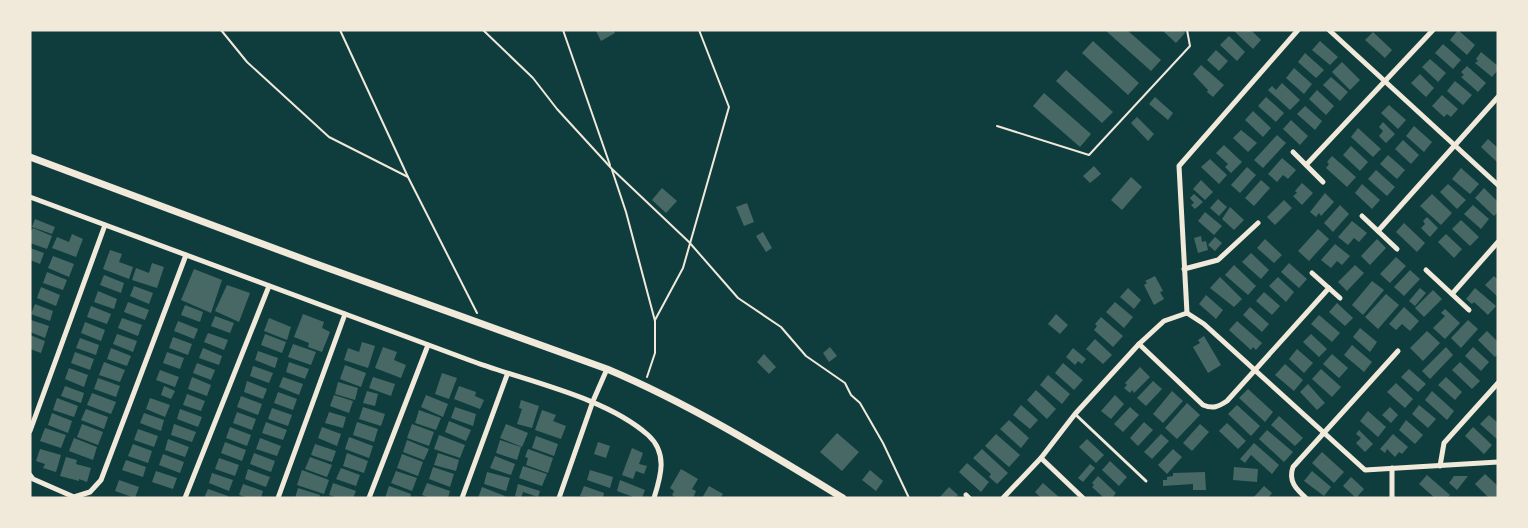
<svg xmlns="http://www.w3.org/2000/svg" width="1528" height="528" viewBox="0 0 1528 528" font-family="'Varela Round',sans-serif">
<style>
.building{fill:#486865}
.lines{fill:none;stroke-linecap:round;stroke-linejoin:round}
.path{stroke:#f1e9da;stroke-width:2}
.service{stroke:#f1e9da;stroke-width:3}
.minor{stroke:#f1e9da;stroke-width:5}
.tertiary{stroke:#f1e9da;stroke-width:7}
</style>
<rect width="100%" height="100%" fill="#0f3d3e"/>
<g class="building">
<polygon points="598,30 614,30 615,33 601,41 596,31"/>
<polygon points="1105,30 1127,30 1161,60 1151,71"/>
<polygon points="1162,30 1182,30 1185,33 1176,43"/>
<polygon points="1233,30 1251,30 1261,40 1253,49"/>
<polygon points="1458,30 1475,45 1467,55 1450,40"/>
<polygon points="1373,32 1392,50 1385,58 1365,40"/>
<polygon points="1229,36 1245,52 1237,61 1220,45"/>
<polygon points="1093,41 1139,83 1128,95 1082,53"/>
<polygon points="1320,41 1338,57 1330,65 1312,50"/>
<polygon points="1443,44 1461,60 1453,69 1435,53"/>
<polygon points="1216,50 1228,61 1219,71 1207,60"/>
<polygon points="1481,52 1498,66 1498,70 1492,77 1475,63 1478,61 1476,59"/>
<polygon points="1305,53 1324,70 1316,78 1298,62"/>
<polygon points="1430,59 1446,73 1438,82 1422,67"/>
<polygon points="1342,62 1360,80 1350,90 1332,72"/>
<polygon points="1201,65 1224,85 1213,97 1207,92 1208,90 1193,74"/>
<polygon points="1467,66 1486,83 1478,92 1461,77 1464,75 1461,72"/>
<polygon points="1294,68 1312,84 1304,94 1286,78"/>
<polygon points="1066,70 1113,112 1102,123 1056,81"/>
<polygon points="1420,74 1434,88 1426,97 1411,83"/>
<polygon points="1331,77 1348,92 1340,101 1323,85"/>
<polygon points="1455,81 1472,95 1463,105 1447,91"/>
<polygon points="1282,83 1300,100 1290,110 1268,90 1272,86 1276,90"/>
<polygon points="1317,90 1334,106 1326,115 1309,99"/>
<polygon points="1044,93 1091,134 1080,147 1033,106"/>
<polygon points="1442,95 1458,109 1451,117 1447,114 1444,117 1432,106"/>
<polygon points="1155,97 1173,113 1168,120 1149,104"/>
<polygon points="1266,97 1284,113 1276,122 1258,106"/>
<polygon points="1389,105 1406,120 1398,129 1381,113"/>
<polygon points="1305,106 1322,121 1315,130 1297,114"/>
<polygon points="1253,111 1271,128 1263,137 1245,120"/>
<polygon points="1137,117 1154,134 1148,141 1131,123"/>
<polygon points="1291,120 1308,136 1300,145 1283,129"/>
<polygon points="1383,122 1395,134 1386,143 1379,136 1383,131 1379,127"/>
<polygon points="1414,126 1432,142 1424,152 1406,136"/>
<polygon points="1358,128 1381,149 1373,157 1351,137"/>
<polygon points="1241,130 1257,143 1248,152 1233,138"/>
<polygon points="1277,135 1286,143 1263,168 1254,160"/>
<polygon points="1488,139 1498,148 1498,163 1481,147"/>
<polygon points="1403,140 1419,155 1411,164 1395,149"/>
<polygon points="1224,145 1242,162 1231,173 1225,167 1228,164 1216,153"/>
<polygon points="1351,146 1368,162 1360,171 1343,155"/>
<polygon points="1388,155 1405,170 1397,179 1380,164"/>
<polygon points="1332,156 1356,177 1347,187 1326,168 1329,164 1327,162"/>
<polygon points="1282,158 1296,170 1288,179 1283,175 1277,182 1268,174"/>
<polygon points="1210,159 1227,175 1219,184 1201,167"/>
<polygon points="1094,166 1101,174 1090,183 1083,176"/>
<polygon points="1247,167 1256,175 1240,193 1231,185"/>
<polygon points="1461,168 1479,184 1470,194 1452,179"/>
<polygon points="1376,170 1395,187 1387,196 1368,179"/>
<polygon points="1131,177 1142,187 1122,210 1111,200"/>
<polygon points="1201,180 1213,192 1205,200 1193,189"/>
<polygon points="1261,180 1270,188 1254,206 1245,198"/>
<polygon points="1302,183 1313,193 1302,205 1293,196 1297,193 1295,191"/>
<polygon points="1362,184 1380,200 1372,209 1355,193"/>
<polygon points="1448,184 1466,200 1457,209 1440,192"/>
<polygon points="662,188 677,201 666,213 652,200"/>
<polygon points="1484,188 1498,202 1498,212 1494,216 1475,198"/>
<polygon points="1325,193 1334,202 1321,216 1319,213 1316,217 1310,212"/>
<polygon points="1194,194 1203,202 1195,209 1191,205 1194,203 1190,198"/>
<polygon points="1432,194 1452,213 1441,225 1420,206"/>
<polygon points="1218,199 1227,207 1219,216 1210,208"/>
<polygon points="1284,200 1292,208 1275,225 1267,217"/>
<polygon points="747,203 754,222 744,226 736,207"/>
<polygon points="1340,205 1349,214 1333,232 1324,223"/>
<polygon points="1473,205 1489,219 1481,229 1464,214"/>
<polygon points="1230,207 1244,220 1234,230 1222,219"/>
<polygon points="1205,212 1222,226 1214,235 1198,221"/>
<polygon points="1427,217 1438,228 1430,237 1421,228 1425,224 1423,221"/>
<polygon points="35,219 55,227 52,234 32,227"/>
<polygon points="1461,220 1479,237 1470,246 1452,229"/>
<polygon points="1352,221 1367,233 1359,242 1354,238 1348,245 1338,237"/>
<polygon points="1404,223 1425,243 1417,252 1396,232"/>
<polygon points="33,228 52,236 47,249 30,243 30,233"/>
<polygon points="1318,229 1329,239 1309,261 1298,251"/>
<polygon points="763,232 772,248 766,252 756,236"/>
<polygon points="72,234 83,239 76,257 52,248 57,237 69,242"/>
<polygon points="1446,234 1462,249 1454,258 1438,242"/>
<polygon points="1201,236 1202,242 1206,241 1208,250 1198,253 1194,238"/>
<polygon points="1215,237 1222,243 1215,251 1208,245"/>
<polygon points="1265,239 1282,255 1274,263 1257,248"/>
<polygon points="1377,239 1386,248 1370,265 1361,256"/>
<polygon points="1335,244 1350,256 1342,265 1337,261 1331,268 1321,260"/>
<polygon points="30,248 44,253 40,264 30,260"/>
<polygon points="110,250 122,254 119,262 133,267 129,279 103,269"/>
<polygon points="1251,253 1269,270 1261,279 1242,262"/>
<polygon points="53,256 74,264 69,277 48,268"/>
<polygon points="1396,257 1406,266 1390,283 1380,274"/>
<polygon points="152,263 164,267 157,288 132,280 136,268 149,273"/>
<polygon points="1289,263 1307,279 1299,288 1281,272"/>
<polygon points="1234,265 1256,286 1248,295 1225,275"/>
<polygon points="1355,265 1364,273 1347,291 1338,282"/>
<polygon points="194,269 222,280 211,313 181,300"/>
<polygon points="1410,270 1420,279 1404,296 1394,287"/>
<polygon points="47,272 67,280 63,290 43,283"/>
<polygon points="104,275 124,283 121,293 100,285"/>
<polygon points="1155,276 1163,291 1160,292 1164,299 1154,305 1144,285 1147,283 1145,281"/>
<polygon points="1494,276 1498,280 1498,297 1485,285"/>
<polygon points="1220,277 1242,299 1234,307 1210,288"/>
<polygon points="1278,277 1294,292 1286,302 1269,286"/>
<polygon points="1372,281 1384,290 1363,315 1352,305"/>
<polygon points="227,285 250,293 239,322 215,311"/>
<polygon points="134,286 153,293 149,304 130,296"/>
<polygon points="41,287 60,295 56,306 37,298"/>
<polygon points="1128,288 1141,300 1134,309 1120,297"/>
<polygon points="1420,288 1426,293 1415,306 1409,301"/>
<polygon points="1475,288 1496,306 1488,315 1474,302 1472,304 1466,299"/>
<polygon points="1433,290 1442,299 1424,317 1415,308"/>
<polygon points="98,291 117,299 114,309 94,302"/>
<polygon points="1264,292 1280,306 1272,315 1256,301"/>
<polygon points="1386,294 1399,305 1378,329 1365,317"/>
<polygon points="1206,295 1223,310 1216,319 1199,304"/>
<polygon points="128,302 149,310 145,320 124,312"/>
<polygon points="1115,302 1133,317 1124,328 1106,312"/>
<polygon points="1337,303 1353,318 1345,326 1329,312"/>
<polygon points="35,304 53,311 50,321 31,314"/>
<polygon points="185,305 203,312 200,322 181,315"/>
<polygon points="91,306 111,314 107,324 87,317"/>
<polygon points="1250,307 1269,324 1262,332 1243,315"/>
<polygon points="1404,307 1419,321 1410,331 1402,324 1396,330 1389,324"/>
<polygon points="1445,309 1460,323 1445,339 1433,328 1445,316 1441,313"/>
<polygon points="303,314 324,322 322,328 330,332 322,352 308,347 309,343 294,337"/>
<polygon points="1056,314 1068,325 1060,334 1048,324"/>
<polygon points="1319,315 1340,333 1332,342 1311,324"/>
<polygon points="215,316 234,323 230,333 211,326"/>
<polygon points="1101,317 1123,336 1113,347 1094,330 1097,326 1095,324"/>
<polygon points="122,318 142,325 138,336 118,328"/>
<polygon points="269,318 291,327 287,340 264,331"/>
<polygon points="31,320 49,326 45,338 30,332"/>
<polygon points="1468,320 1478,329 1461,348 1451,338"/>
<polygon points="178,321 198,329 194,339 174,331"/>
<polygon points="1237,321 1262,343 1256,350 1253,347 1251,350 1229,330"/>
<polygon points="85,322 105,330 101,341 81,333"/>
<polygon points="1360,328 1377,342 1370,352 1353,337"/>
<polygon points="1427,331 1440,343 1423,361 1410,348"/>
<polygon points="1487,331 1498,342 1498,354 1495,357 1478,340"/>
<polygon points="208,333 228,340 224,350 204,342"/>
<polygon points="117,334 137,341 133,352 113,344"/>
<polygon points="265,334 286,342 282,353 261,345"/>
<polygon points="1311,334 1327,349 1319,357 1303,342"/>
<polygon points="30,335 45,341 41,353 30,349"/>
<polygon points="1204,336 1221,365 1208,373 1193,347 1200,343 1198,340"/>
<polygon points="173,337 192,344 188,355 169,348"/>
<polygon points="80,338 99,345 96,355 76,348"/>
<polygon points="1095,339 1112,355 1103,364 1086,349"/>
<polygon points="362,342 375,346 368,368 344,360 348,348 359,352"/>
<polygon points="293,344 316,352 311,365 288,357"/>
<polygon points="1352,345 1372,362 1364,372 1344,355"/>
<polygon points="383,347 397,352 394,360 406,365 401,378 375,368"/>
<polygon points="830,347 837,356 829,362 823,353"/>
<polygon points="1446,347 1453,355 1430,379 1422,371"/>
<polygon points="1473,347 1489,362 1481,371 1465,356"/>
<polygon points="111,348 131,356 127,366 107,359"/>
<polygon points="203,348 222,356 219,365 199,358"/>
<polygon points="1073,348 1086,359 1082,364 1078,361 1075,365 1066,357"/>
<polygon points="1297,349 1313,363 1304,373 1289,359"/>
<polygon points="258,351 278,358 275,368 255,360"/>
<polygon points="75,352 94,359 90,370 71,363"/>
<polygon points="167,352 184,358 180,369 163,363"/>
<polygon points="764,354 776,367 769,374 757,362"/>
<polygon points="1332,354 1348,368 1339,378 1323,364"/>
<polygon points="104,362 125,370 120,382 99,375"/>
<polygon points="289,362 309,369 305,379 286,372"/>
<polygon points="1460,362 1480,381 1472,389 1452,370"/>
<polygon points="197,363 215,370 211,380 193,373"/>
<polygon points="1063,363 1083,380 1074,390 1055,373"/>
<polygon points="1285,364 1303,380 1294,391 1275,375"/>
<polygon points="345,365 366,373 361,387 340,379"/>
<polygon points="253,366 273,373 269,383 250,376"/>
<polygon points="1140,367 1150,377 1134,393 1132,390 1130,393 1124,388 1127,385 1125,383"/>
<polygon points="69,368 88,375 84,387 65,379"/>
<polygon points="1321,369 1341,387 1332,397 1312,379"/>
<polygon points="1409,369 1426,384 1418,392 1401,377"/>
<polygon points="160,370 179,377 175,387 156,380"/>
<polygon points="442,373 457,378 449,399 435,394"/>
<polygon points="1048,375 1070,394 1062,404 1040,385"/>
<polygon points="192,377 211,385 207,396 188,389"/>
<polygon points="283,377 303,384 299,395 279,387"/>
<polygon points="373,377 395,384 391,396 369,388"/>
<polygon points="1446,377 1462,392 1455,400 1438,385"/>
<polygon points="98,378 120,386 116,397 94,389"/>
<polygon points="247,381 267,389 263,399 244,392"/>
<polygon points="1153,381 1162,389 1146,406 1137,398"/>
<polygon points="338,382 358,388 355,400 335,394"/>
<polygon points="1396,383 1413,399 1405,408 1387,392"/>
<polygon points="1308,384 1325,403 1317,410 1300,392"/>
<polygon points="65,386 84,393 81,403 61,396"/>
<polygon points="164,386 175,391 171,399 161,395"/>
<polygon points="459,386 476,392 475,396 484,400 480,409 454,399"/>
<polygon points="1248,389 1273,412 1265,422 1239,398"/>
<polygon points="1036,390 1056,409 1047,419 1027,400"/>
<polygon points="367,391 378,394 375,406 363,403"/>
<polygon points="1172,391 1183,401 1163,423 1153,414"/>
<polygon points="1432,391 1454,411 1447,420 1425,400"/>
<polygon points="278,392 297,399 293,410 274,403"/>
<polygon points="92,393 116,402 111,414 87,405"/>
<polygon points="187,394 205,401 201,411 183,405"/>
<polygon points="334,395 353,401 349,413 330,406"/>
<polygon points="426,395 448,404 443,417 421,407"/>
<polygon points="1115,395 1124,404 1111,419 1101,411"/>
<polygon points="241,396 262,404 258,415 237,407"/>
<polygon points="57,398 78,406 74,417 53,410"/>
<polygon points="150,398 170,405 165,417 146,409"/>
<polygon points="521,400 539,406 532,428 517,424 522,409 519,408"/>
<polygon points="1187,403 1200,415 1177,439 1165,428"/>
<polygon points="1021,405 1038,420 1030,429 1013,415"/>
<polygon points="1237,405 1260,426 1251,436 1228,414"/>
<polygon points="1419,405 1436,419 1428,428 1412,414"/>
<polygon points="363,407 385,414 381,426 359,419"/>
<polygon points="455,407 476,414 473,426 451,418"/>
<polygon points="1130,407 1139,415 1123,432 1114,424"/>
<polygon points="1390,407 1398,415 1391,423 1382,415"/>
<polygon points="272,408 292,415 288,426 268,419"/>
<polygon points="86,409 108,417 104,429 81,420"/>
<polygon points="180,409 202,417 198,427 177,419"/>
<polygon points="419,410 441,418 436,430 415,423"/>
<polygon points="542,410 556,415 553,421 566,426 561,439 535,430"/>
<polygon points="1368,411 1386,427 1378,437 1360,421"/>
<polygon points="237,412 256,419 252,430 233,423"/>
<polygon points="329,412 346,417 343,428 325,423"/>
<polygon points="52,413 72,421 68,433 48,425"/>
<polygon points="144,413 164,420 161,431 140,423"/>
<polygon points="1489,415 1498,423 1498,440 1480,424"/>
<polygon points="1279,416 1303,438 1295,446 1271,425"/>
<polygon points="1009,420 1029,438 1021,448 1000,429"/>
<polygon points="1406,420 1423,435 1415,444 1399,430"/>
<polygon points="449,421 471,430 466,441 445,432"/>
<polygon points="266,422 287,430 283,440 262,433"/>
<polygon points="357,422 378,429 374,442 353,435"/>
<polygon points="1144,422 1153,430 1138,446 1130,438"/>
<polygon points="1227,423 1246,441 1238,449 1219,431"/>
<polygon points="82,424 103,432 98,445 77,437"/>
<polygon points="174,424 196,432 192,442 171,435"/>
<polygon points="412,424 434,432 429,446 407,438"/>
<polygon points="506,424 528,433 522,447 500,438"/>
<polygon points="1200,424 1209,432 1192,451 1183,443"/>
<polygon points="230,427 251,435 247,446 226,438"/>
<polygon points="322,427 341,434 337,446 318,438"/>
<polygon points="1473,427 1492,445 1484,454 1465,436"/>
<polygon points="45,428 66,435 61,448 40,441"/>
<polygon points="138,429 158,436 154,447 134,440"/>
<polygon points="1267,430 1293,452 1284,462 1259,439"/>
<polygon points="1359,430 1373,444 1365,452 1356,443 1361,438 1356,434"/>
<polygon points="837,433 859,452 842,471 820,452"/>
<polygon points="996,434 1020,455 1009,467 985,446"/>
<polygon points="1161,434 1169,441 1152,459 1144,452"/>
<polygon points="1393,434 1408,447 1402,454 1399,452 1395,457 1387,449 1385,453 1380,449"/>
<polygon points="439,435 465,445 460,458 434,449"/>
<polygon points="536,436 558,444 554,456 532,448"/>
<polygon points="349,437 373,446 369,458 345,449"/>
<polygon points="74,438 97,447 93,460 69,451"/>
<polygon points="260,438 281,446 277,456 256,449"/>
<polygon points="168,439 189,447 185,457 165,450"/>
<polygon points="1087,439 1104,455 1096,463 1079,447"/>
<polygon points="407,440 429,449 424,460 403,452"/>
<polygon points="500,440 521,447 517,460 496,453"/>
<polygon points="225,442 246,450 242,461 221,453"/>
<polygon points="598,442 610,446 606,458 594,454"/>
<polygon points="1254,443 1279,465 1272,474 1251,455 1245,463 1240,459"/>
<polygon points="133,444 152,451 148,463 128,456"/>
<polygon points="315,444 336,451 332,462 311,455"/>
<polygon points="632,448 643,453 639,464 647,466 644,474 636,471 633,479 622,475"/>
<polygon points="40,449 61,455 56,472 43,468 45,464 36,461"/>
<polygon points="528,449 553,458 548,473 526,465 528,458 525,457"/>
<polygon points="982,449 1008,473 997,484 989,477 991,474 973,458"/>
<polygon points="1173,449 1182,457 1167,474 1158,465"/>
<polygon points="1322,452 1344,472 1334,483 1312,463"/>
<polygon points="254,453 275,461 271,472 250,464"/>
<polygon points="347,453 368,461 364,473 343,466"/>
<polygon points="438,453 459,460 456,471 434,465"/>
<polygon points="163,454 184,462 180,473 159,465"/>
<polygon points="402,454 423,462 418,476 397,468"/>
<polygon points="495,456 515,464 511,475 490,468"/>
<polygon points="66,457 77,460 76,464 91,468 87,482 79,479 79,481 60,476"/>
<polygon points="310,457 332,465 327,477 305,469"/>
<polygon points="219,458 239,465 235,476 215,469"/>
<polygon points="126,460 146,467 143,477 122,470"/>
<polygon points="1110,461 1127,477 1119,486 1102,470"/>
<polygon points="967,463 989,482 981,492 959,472"/>
<polygon points="1090,464 1095,468 1083,482 1078,478"/>
<polygon points="523,466 547,474 542,486 519,478"/>
<polygon points="433,467 454,474 450,487 429,479"/>
<polygon points="1234,467 1258,469 1257,482 1233,480"/>
<polygon points="341,468 360,475 356,486 336,479"/>
<polygon points="248,469 270,477 266,487 245,479"/>
<polygon points="681,469 698,479 692,489 696,491 693,498 677,498 672,495 674,491 670,488"/>
<polygon points="302,470 329,480 324,494 297,485"/>
<polygon points="590,470 613,477 610,488 587,480"/>
<polygon points="870,470 883,481 876,491 862,480"/>
<polygon points="156,471 177,478 173,489 152,482"/>
<polygon points="396,471 417,478 412,491 391,483"/>
<polygon points="1312,471 1331,487 1324,496 1304,481"/>
<polygon points="487,472 510,478 506,491 484,484"/>
<polygon points="1205,472 1206,490 1193,490 1193,484 1163,486 1163,480 1167,480 1167,477 1173,476 1173,473"/>
<polygon points="212,473 233,480 229,491 209,483"/>
<polygon points="1485,474 1498,486 1498,498 1489,498 1475,484"/>
<polygon points="1427,475 1450,495 1447,498 1435,498 1419,484"/>
<polygon points="1098,476 1116,493 1112,498 1104,498 1092,487 1094,485 1092,483"/>
<polygon points="1454,476 1468,476 1457,490 1449,483"/>
<polygon points="1351,477 1364,489 1356,498 1343,486"/>
<polygon points="119,480 139,487 135,498 115,491"/>
<polygon points="620,480 645,490 642,498 636,498 617,491"/>
<polygon points="333,483 356,491 353,498 338,498 329,495"/>
<polygon points="427,483 450,491 448,498 430,498 422,495"/>
<polygon points="1043,483 1060,498 1041,498 1035,492"/>
<polygon points="243,484 263,491 261,498 248,498 239,495"/>
<polygon points="518,484 540,491 538,497 523,492 521,498 515,496"/>
<polygon points="389,486 411,494 410,498 385,498"/>
<polygon points="584,486 604,493 603,498 580,496"/>
<polygon points="709,486 723,494 720,498 702,498"/>
<polygon points="1264,486 1272,493 1268,498 1253,498"/>
<polygon points="482,487 505,496 504,498 478,498"/>
<polygon points="949,487 958,495 955,498 939,498"/>
<polygon points="298,488 320,495 319,498 295,498"/>
<polygon points="208,489 228,496 227,498 204,498"/>
</g>
<g class="lines">
<g class="path">
<polyline points="221,30 247,62 329,137 408,177"/>
<polyline points="340,30 408,177 477,313"/>
<polyline points="483,30 533,78 557,109 612,169 689,242 738,298 781,327 806,356 845,383 851,395 860,403 883,443 909,498"/>
<polyline points="563,30 610,165"/>
<polyline points="997,126 1089,155 1190,46 1187,30"/>
<polyline points="612,170 626,212 655,321 655,353 647,377"/>
<polyline points="655,320 683,268 729,107 699,30"/>
</g>
<polyline class="service" points="1075,414 1146,481"/>
<g class="minor">
<polyline points="1329,30 1498,185"/>
<polyline points="1293,152 1323,182"/>
<polyline points="1306,165 1433,30"/>
<path d="M 30,197 C 176,251 322,306 469,360 C 524,381 604,396 648,435 C 668,453 661,476 654,498"/>
<polyline points="1362,216 1397,249"/>
<polyline points="1378,231 1498,97"/>
<polyline points="1184,269 1218,260 1258,223"/>
<polyline points="1426,270 1469,310"/>
<polyline points="1312,273 1340,298"/>
<polyline points="1452,294 1498,242"/>
<polyline points="1187,313 1204,324 1365,470 1498,462"/>
<polyline points="1187,313 1179,166 1298,30"/>
<path d="M 1139,344 L 1203,405 C 1213,409 1218,407 1227,401 L 1329,288"/>
<polyline points="30,431 105,225"/>
<polyline points="1041,458 1083,498"/>
<polyline points="1440,466 1444,443 1498,383"/>
<polyline points="30,475 33,479 74,497 90,492 101,480 186,255"/>
<polyline points="966,495 969,498"/>
<polyline points="185,498 269,286"/>
<polyline points="278,498 345,314"/>
<polyline points="369,498 428,345"/>
<polyline points="462,498 507,375"/>
<polyline points="559,498 593,401 607,369"/>
<polyline points="1003,498 1041,458 1075,414 1139,344 1164,321 1187,313"/>
<path d="M 1306,498 C 1296,489 1288,481 1293,467 L 1398,351"/>
<polyline points="1392,498 1392,468"/>
</g>
<path class="tertiary" d="M 30,157 L 311,262 L 607,369 C 690,404 766,451 843,498"/>
</g>
<rect width="1528" height="528" fill="none" stroke="#f1e9da" stroke-width="63"/>
</svg>
